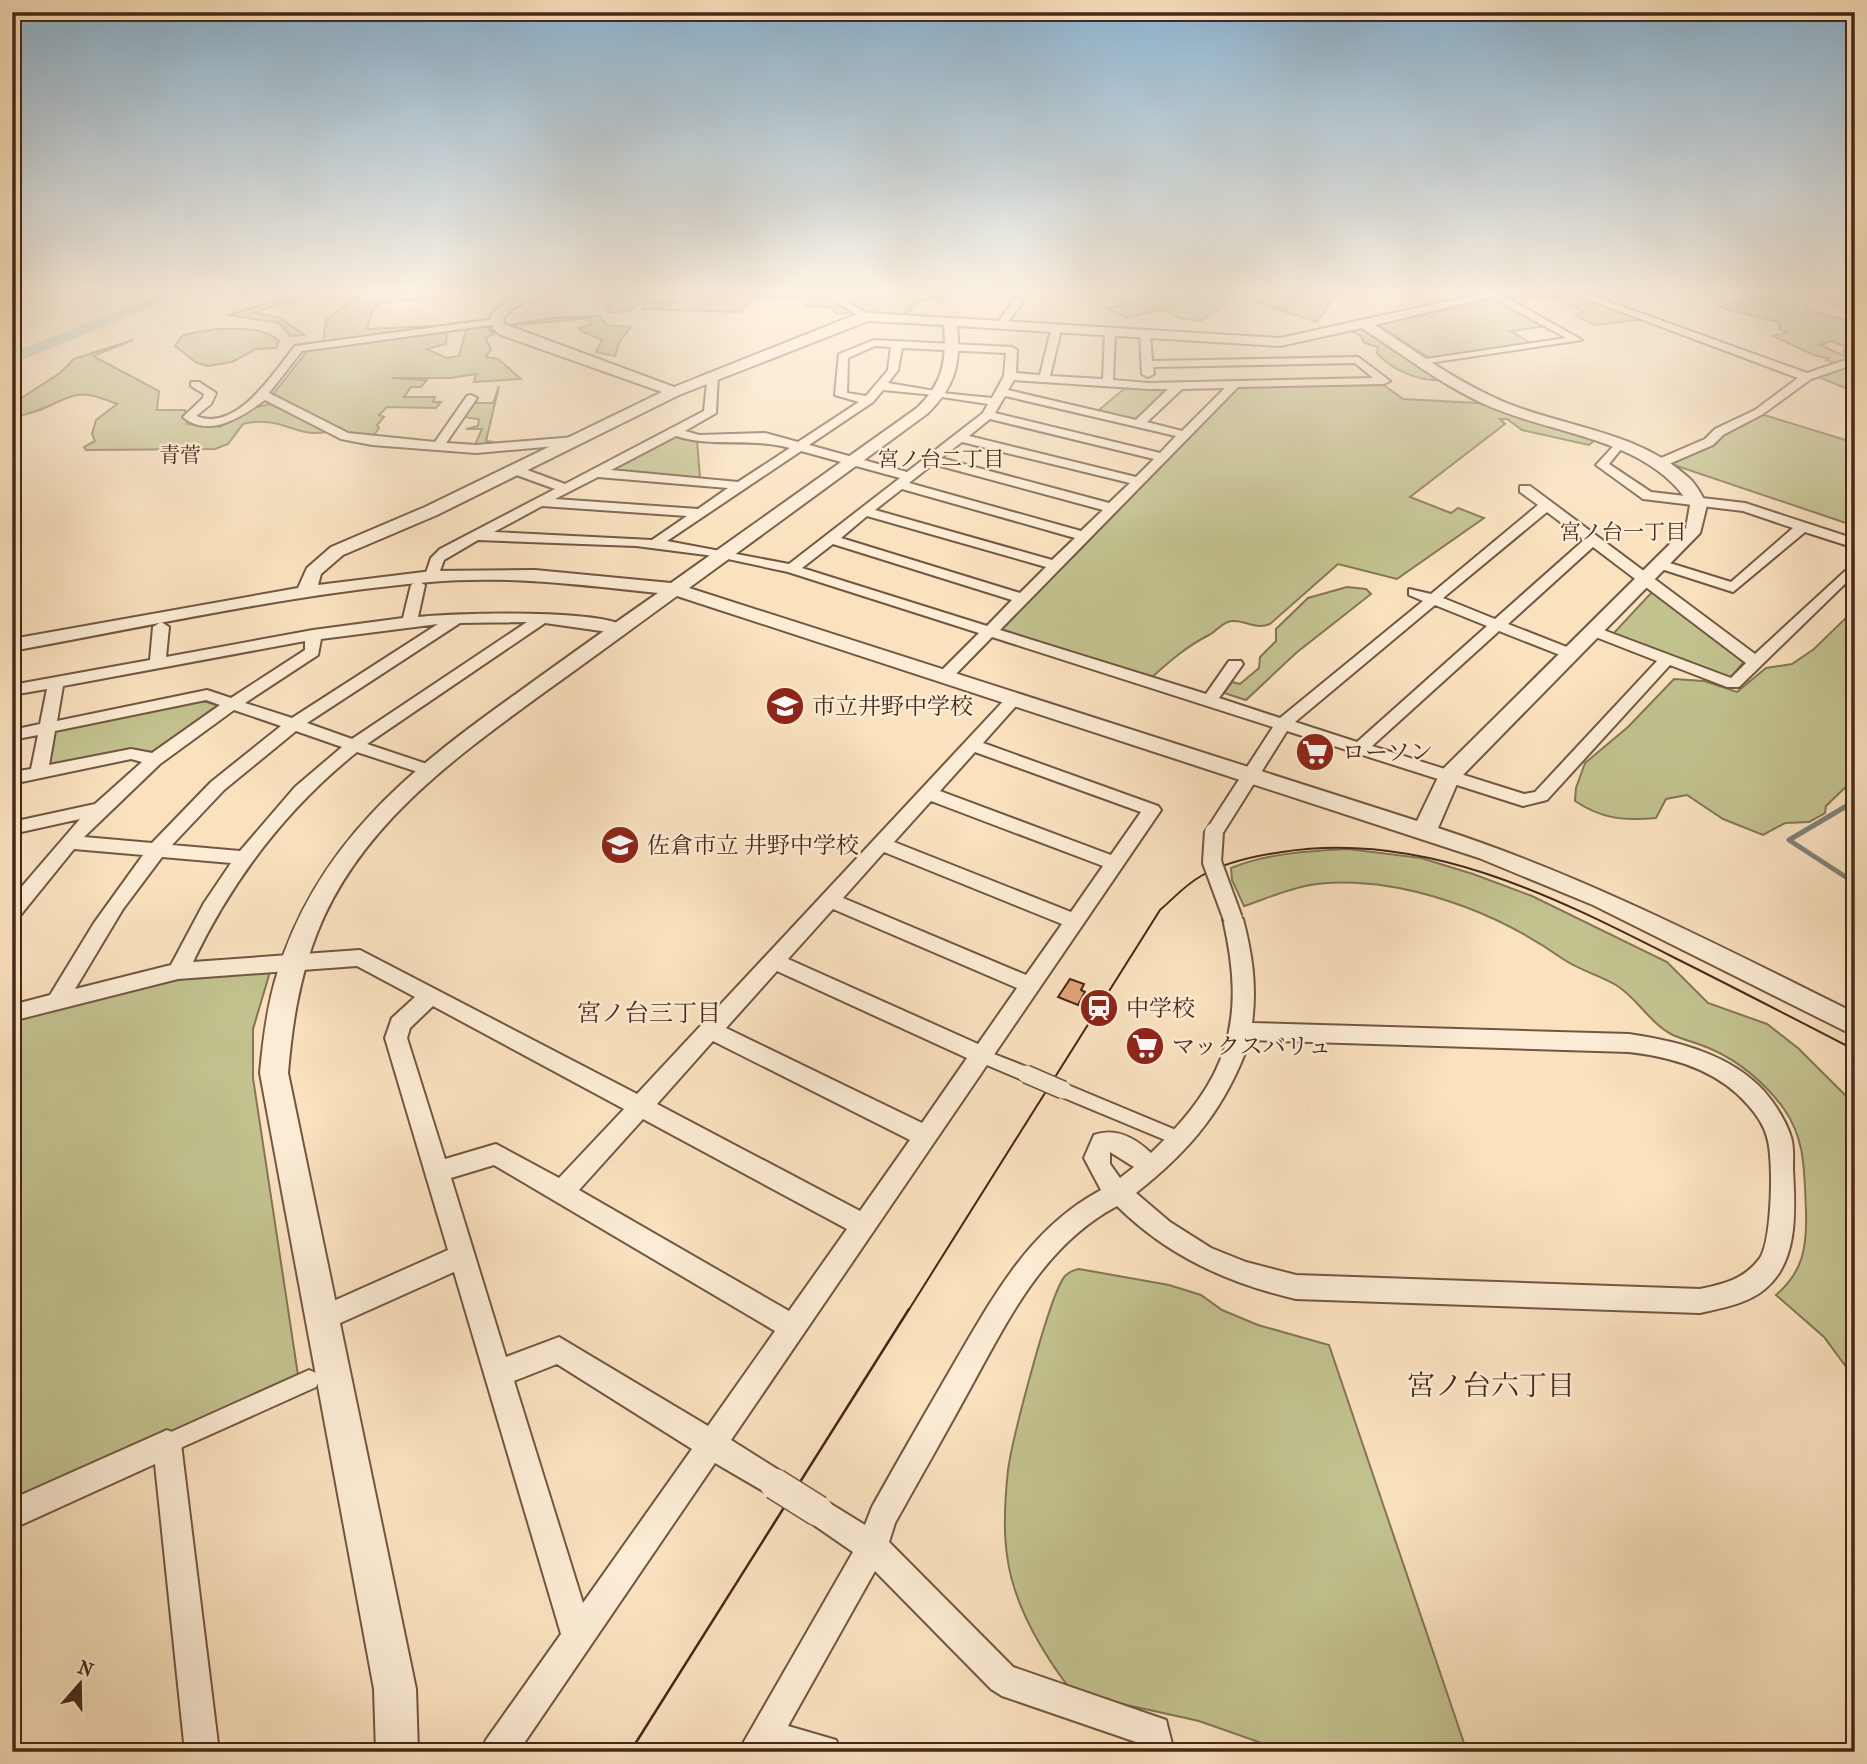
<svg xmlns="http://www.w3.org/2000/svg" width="1867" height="1764" viewBox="0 0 1867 1764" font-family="'IM FELL French Canon','Noto Serif JP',serif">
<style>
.green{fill:#c2c28f;stroke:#847554;stroke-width:2}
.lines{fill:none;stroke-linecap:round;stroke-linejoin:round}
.stream{stroke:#7d817a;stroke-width:5}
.river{fill:#a1bcba;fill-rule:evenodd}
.building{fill:#e3a47c;stroke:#462819;stroke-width:2}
.pedestrian-casing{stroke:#735642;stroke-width:4}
.minor-casing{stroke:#735642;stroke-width:4}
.tertiary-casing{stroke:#735642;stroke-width:4}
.pedestrian{fill:#fcecd5;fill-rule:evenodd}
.minor{fill:#fcecd5;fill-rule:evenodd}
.tertiary{fill:#fcecd5;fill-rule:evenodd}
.tram-far1{stroke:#462819;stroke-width:2}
.tram{stroke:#462819;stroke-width:2.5}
.pedestrian-bridge-casing{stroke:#735642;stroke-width:20;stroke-linecap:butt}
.minor-bridge-far1-casing{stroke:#735642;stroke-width:22;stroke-linecap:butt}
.minor-bridge-casing{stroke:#735642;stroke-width:33;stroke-linecap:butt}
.pedestrian-bridge{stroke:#fcecd5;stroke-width:17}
.minor-bridge-far1{stroke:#fcecd5;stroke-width:18}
.minor-bridge{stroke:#fcecd5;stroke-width:30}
.labels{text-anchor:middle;stroke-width:5;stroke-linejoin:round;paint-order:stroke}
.far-quarter-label{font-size:21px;fill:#462819;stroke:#fcecd5}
.far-neighbourhood-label{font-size:21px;fill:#462819;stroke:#fcecd5}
.poi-label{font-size:23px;fill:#462819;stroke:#fcecd5;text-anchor:start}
.neighbourhood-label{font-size:24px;fill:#462819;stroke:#fcecd5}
.near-neighbourhood-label{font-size:28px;fill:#462819;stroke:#fcecd5}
</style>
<rect width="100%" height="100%" fill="#fae2bf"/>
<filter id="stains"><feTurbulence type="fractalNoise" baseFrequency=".00286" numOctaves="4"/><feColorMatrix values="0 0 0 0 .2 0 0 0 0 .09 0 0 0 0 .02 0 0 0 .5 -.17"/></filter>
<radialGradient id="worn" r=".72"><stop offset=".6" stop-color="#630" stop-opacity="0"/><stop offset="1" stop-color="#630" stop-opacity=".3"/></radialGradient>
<g class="green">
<polygon points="301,293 327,293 253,312 280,318 304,335 291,336 279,323 228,315"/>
<polygon points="360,293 447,293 447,297 384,302 373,309 367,329 452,325 323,342 326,320"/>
<polygon points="612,293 650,293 630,311 607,313"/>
<polygon points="685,293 792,295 821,293 852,312 838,314 829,307 806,306 811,299 766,297 749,301 741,312 642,309 644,303 706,299 709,294"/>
<polygon points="830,293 965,293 920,301 907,313 894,317 865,312"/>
<polygon points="1153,293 1337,293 1317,322 1236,296 1201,321 1179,318 1163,309 1126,318 1108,309"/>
<polygon points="1780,293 1806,305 1810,311 1855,322 1855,359 1843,352 1847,347 1831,341 1820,345 1851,359 1838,364 1826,360 1829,358 1816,356 1773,336 1788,332 1779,329 1781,325 1778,322 1718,307"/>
<polygon points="1520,295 1580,295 1644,319 1595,325 1575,315 1585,312 1555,297 1505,298"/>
<polygon points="1494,299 1548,326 1511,331 1534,345 1436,359 1428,357 1377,325"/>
<polygon points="595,316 601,317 606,325 631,327 620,341 615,356 596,352 602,340 581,331 579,328 591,324 589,318 512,325 517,330 503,326 551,318"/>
<polygon points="486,326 494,334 485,338 491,349 486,357 498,359 521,379 474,382 476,374 451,378 392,378 427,380 421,387 411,387 404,397 435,397 433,402 441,402 436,408 387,407 379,415 384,417 377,425 379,428 371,439 349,434 275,397 274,393 309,349 447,329 446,344 426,349 447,358 459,356 467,328"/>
<path d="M 215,329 C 234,329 265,326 279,341 L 276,348 L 256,349 L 232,362 L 208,366 L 197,363 L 175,346 L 183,335 Z"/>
<path d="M 1358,329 L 1364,329 L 1443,380 C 1419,382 1392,370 1377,353 L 1378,347 L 1364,343 L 1361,336 L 1351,331 Z"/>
<path d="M 133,340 L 93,356 L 159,391 L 157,410 L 185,410 L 187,424 L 220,427 L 249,409 L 270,404 L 330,431 C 295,440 283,414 243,424 L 228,444 L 215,449 L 86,450 L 84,447 L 95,441 L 92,434 L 96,420 L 117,404 C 85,391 79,391 49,406 C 37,412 24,414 12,419 L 12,404 L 60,373 L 74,359 Z"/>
<polygon points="1848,365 1855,367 1855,392 1816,376"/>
<path d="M 1381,383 L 1403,399 L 1478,403 L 1596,439 L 1589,445 L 1522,430 L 1507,419 L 1500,419 L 1505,424 L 1410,497 L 1451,513 L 1458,508 L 1484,518 L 1397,579 L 1338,564 L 1270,624 C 1255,630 1246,620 1232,621 C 1223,621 1216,632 1209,635 C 1187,646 1170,661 1151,678 L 1001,629 L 1239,386 Z"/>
<polygon points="499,386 486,441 494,442 474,447 482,429 466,429 478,426 479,419 462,417 471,403 493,403"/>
<polygon points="1125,388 1165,388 1168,389 1136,419 1101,413 1099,410"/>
<polygon points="1761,414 1855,443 1855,526 1668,463"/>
<polygon points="672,436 697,441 700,478 611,472 610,469"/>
<polygon points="1347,587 1366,589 1371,594 1296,653 1246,700 1224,693 1232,682 1240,684 1259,668 1260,657 1276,641 1276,629 1308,598"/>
<polygon points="1651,593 1656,594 1741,658 1743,663 1731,677 1726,677 1612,635"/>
<path d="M 1855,609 L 1855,778 L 1826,806 L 1825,813 L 1809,822 L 1785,823 L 1763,835 L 1723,819 L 1687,795 L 1666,799 L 1656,818 C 1624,821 1602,819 1575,801 L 1576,788 L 1585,763 L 1628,727 L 1674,679 L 1704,681 L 1737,692 L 1766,668 L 1792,664 L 1814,649 Z"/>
<polygon points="203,701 217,705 215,710 163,749 151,752 135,749 53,766 46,763 52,733 61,729"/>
<path d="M 1348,849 L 1421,858 L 1473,874 L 1532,896 L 1667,962 L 1708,1003 L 1767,1024 L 1798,1048 L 1846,1096 L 1855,1110 L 1855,1379 L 1824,1337 L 1776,1295 C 1804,1271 1807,1246 1806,1210 C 1804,1173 1806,1140 1784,1109 C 1766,1084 1739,1061 1711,1049 C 1698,1043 1683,1040 1671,1034 C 1650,1023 1636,997 1616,985 C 1599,975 1579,970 1563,959 C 1515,925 1458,900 1399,888 C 1373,883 1336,880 1310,885 C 1288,889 1265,899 1244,906 L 1232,880 L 1231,868 C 1269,853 1308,851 1348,849 Z"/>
<polygon points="270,972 253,1029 253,1078 298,1375 12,1503 12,1020 177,979"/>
<path d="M 1079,1269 L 1169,1285 L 1201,1295 L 1222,1310 L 1258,1325 L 1329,1345 L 1465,1746 L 1463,1752 L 1287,1752 L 1199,1721 L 1073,1693 C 1043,1654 1013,1605 1007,1555 C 1003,1528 1005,1498 1008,1470 C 1012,1441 1049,1295 1065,1276 C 1069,1272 1073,1270 1079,1269 Z"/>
</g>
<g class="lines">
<polyline class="stream" points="1855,801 1789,840 1855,883"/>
<polygon class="river" points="163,293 185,293 12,364 12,353"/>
</g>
<polygon class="building" points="1070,979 1084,984 1081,990 1085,992 1078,1005 1058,997"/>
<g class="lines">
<g class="pedestrian-casing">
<g id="pedestrian">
<polygon points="981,1049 1032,1069 1034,1074 1032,1079 1026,1081 1020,1079 975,1060 973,1055 975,1050"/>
<polygon points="1063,1083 1188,1135 1191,1140 1188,1145 1182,1147 1057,1095 1055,1090 1057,1085"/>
<polygon points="309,1370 316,1373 319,1380 316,1387 167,1454 160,1451 157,1444 160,1437"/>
</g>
</g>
<g class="minor-casing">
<g id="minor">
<polygon points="821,293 833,293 873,317 864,319"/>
<polygon points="1019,293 1029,293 1004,328 996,328 995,326"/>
<polygon points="1489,293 1498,293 1582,340 1422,364 1422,360 1426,359 1566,338 1490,296"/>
<polygon points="1571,293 1585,293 1807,373 1855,357 1855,364 1811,379 1763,414 1723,435 1713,445 1662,467 1654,467 1654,461 1705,439 1715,429 1755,410 1798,378"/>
<polygon points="1817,293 1829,293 1855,305 1855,312"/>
<path d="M 495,319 L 500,322 L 499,324 L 302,351 L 269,393 L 348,433 L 435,442 L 467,396 L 471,395 L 477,398 L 446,443 L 476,445 L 575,437 L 581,441 L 579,444 L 476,453 L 372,445 L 341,439 L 265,400 C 243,416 209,439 183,417 L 203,398 L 204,394 L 191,386 L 191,382 L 199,382 L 216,393 L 211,404 L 196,416 C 237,433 274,372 295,346 Z"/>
<path d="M 1056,327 L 1061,330 L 1050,376 L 1103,379 L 1105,333 L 1110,330 L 1115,333 L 1113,380 L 1149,383 L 1373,378 L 1355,363 L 1153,367 L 1154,374 L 1148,377 L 1142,374 L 1140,335 L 1145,332 L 1150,335 L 1152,361 L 1358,357 L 1390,381 L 1384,384 L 1238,387 L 1000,630 L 1206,694 L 1229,661 L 1241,661 L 1243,664 L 1219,698 L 1280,718 L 1423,601 L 1409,595 L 1409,589 L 1431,594 L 1538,505 L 1520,492 L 1520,486 L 1530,486 L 1755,654 L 1855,562 L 1855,574 L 1739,687 L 1727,687 L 1670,665 L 1547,800 L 1523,806 L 1287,731 L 1221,836 L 1214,838 L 1205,832 L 1273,727 L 992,637 L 951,679 L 939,679 L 939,673 L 979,633 L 788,572 L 714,556 L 636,546 L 478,540 L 444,560 L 437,579 L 432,580 L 425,576 L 431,558 L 440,549 L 555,489 L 511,473 L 511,467 L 519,467 L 565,484 L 704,411 L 708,373 L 718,375 L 716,413 L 685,431 L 699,435 L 765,433 L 798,442 L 859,402 L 835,395 L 839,354 L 874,340 L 1012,347 L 1017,350 L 1016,373 L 1040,375 L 1051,330 ZM 875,346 L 891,347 L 888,370 L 866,396 L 847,393 L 848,358 ZM 902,348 L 1006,353 L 1004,376 L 992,398 L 942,393 L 942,397 L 988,404 L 983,413 L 907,472 L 809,445 L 873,402 L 883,390 L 935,395 L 935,391 L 888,383 L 898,370 ZM 1014,380 L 1149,389 L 1168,389 L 1136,420 L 1008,390 ZM 1225,388 L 1182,431 L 1147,422 L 1182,389 ZM 1005,396 L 1176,436 L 1160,453 L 995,413 ZM 990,419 L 1154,459 L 1136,477 L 969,436 ZM 676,436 C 714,448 750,437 790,448 L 738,482 L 611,470 ZM 962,442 L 1130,483 L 1109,503 L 941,458 ZM 801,451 L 900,478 L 789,564 L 667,541 ZM 933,464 L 1103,510 L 1081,531 L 909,483 ZM 598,477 L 728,488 L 698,509 L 555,499 ZM 902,489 L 1075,538 L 1052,560 L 875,510 ZM 542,506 L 687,516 L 652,540 L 494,532 ZM 1547,512 L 1584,540 L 1495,619 L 1443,598 ZM 867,516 L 1046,567 L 1020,593 L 841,538 ZM 833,544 L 1012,600 L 987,626 L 802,568 ZM 1593,547 L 1746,663 L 1731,678 L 1598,628 L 1588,628 L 1588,634 L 1657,661 L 1535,792 L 1524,794 L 1372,746 L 1499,631 L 1565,657 L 1577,657 L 1577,651 L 1508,624 ZM 1435,605 L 1487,626 L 1357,742 L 1295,722 Z"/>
<polygon points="1620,439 1626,443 1609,464 1651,492 1745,503 1855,539 1855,548 1805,532 1733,592 1655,567 1653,564 1660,560 1731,582 1793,528 1743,511 1643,499 1596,465"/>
<path d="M 418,581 L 425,585 L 418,617 C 453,613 607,608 630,629 L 622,634 L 545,623 L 367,744 L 433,766 L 436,770 L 427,775 L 357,752 C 286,809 232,880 193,962 L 360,950 L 637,1094 L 1009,695 L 1021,695 L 1023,698 L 983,743 L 1158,806 L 1161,810 L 731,1440 L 785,1474 L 789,1484 L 785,1494 L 775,1498 L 715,1463 L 518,1752 L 481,1752 L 486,1740 L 561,1634 L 454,1272 L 338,1324 L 329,1321 L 325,1312 L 329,1303 L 448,1250 L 385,1038 L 392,1018 L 415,997 L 357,966 L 178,979 L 12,1021 L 12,1005 L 50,995 L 94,923 L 143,855 L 74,849 L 19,917 L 12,919 L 12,898 L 80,819 L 12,834 L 12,822 L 95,804 L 142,762 L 131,759 L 12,784 L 12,772 L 31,769 L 38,735 L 12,740 L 12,730 L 40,724 L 47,689 L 12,695 L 12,685 L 150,660 L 153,627 L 161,622 L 169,627 L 166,657 L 313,630 L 403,618 L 411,585 ZM 527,622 L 352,739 L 307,723 L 460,623 ZM 438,624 L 292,718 L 245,703 L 318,655 L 321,639 ZM 305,641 L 305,650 L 231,698 L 207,690 L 57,721 L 63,686 ZM 206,700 L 220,705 L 152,753 L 131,749 L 49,765 L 55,731 ZM 234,710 L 281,726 L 211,782 L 152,843 L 84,837 L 160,764 ZM 296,731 L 342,747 L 295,787 L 240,851 L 172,845 L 224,790 ZM 975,752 L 1141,812 L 1111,855 L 940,791 ZM 931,801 L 1103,866 L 1071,912 L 894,842 ZM 884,852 L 1062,924 L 1026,975 L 843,898 ZM 162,857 L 231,863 L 204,903 L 171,965 L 75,989 L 123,909 ZM 833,909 L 1017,988 L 978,1044 L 788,959 ZM 777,971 L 967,1058 L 922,1123 L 726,1028 ZM 433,1006 L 624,1109 L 559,1178 L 496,1144 L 445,1159 L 407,1038 L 410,1028 ZM 713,1041 L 910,1140 L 860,1211 L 657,1104 ZM 643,1119 L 847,1229 L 789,1311 L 579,1190 ZM 494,1165 L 775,1331 L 708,1426 L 559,1337 L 506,1357 L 451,1178 ZM 557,1364 L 692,1449 L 583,1603 L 514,1381 Z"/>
<path d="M 1233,912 L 1243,919 C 1252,954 1257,986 1252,1023 L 1629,1034 C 1677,1041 1730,1054 1764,1091 C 1775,1104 1786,1121 1791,1137 C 1794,1147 1793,1159 1793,1169 C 1795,1209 1799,1261 1765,1289 C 1747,1304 1722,1308 1700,1313 L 1296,1299 C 1227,1283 1168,1256 1117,1206 C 1044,1245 1009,1318 971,1387 C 946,1433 920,1478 895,1523 L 889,1542 L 1013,1667 L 1166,1720 L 1174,1752 L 1140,1752 L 1139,1743 L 1002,1696 L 991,1689 L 875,1571 L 788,1726 L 836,1740 L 841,1752 L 738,1752 L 853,1552 L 808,1521 L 803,1511 L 808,1501 L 818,1496 L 865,1525 L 872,1507 C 898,1460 925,1414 952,1367 C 992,1299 1028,1229 1101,1190 L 1084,1158 L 1094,1135 C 1116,1127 1135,1138 1151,1153 C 1228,1080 1247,1022 1223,919 ZM 1250,1040 L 1629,1052 C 1673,1057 1718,1070 1748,1105 C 1756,1114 1764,1125 1767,1137 C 1774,1158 1772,1240 1760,1258 C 1745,1279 1724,1284 1700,1289 L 1296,1275 L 1246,1262 L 1211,1248 L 1170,1222 L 1136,1193 C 1192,1149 1226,1107 1250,1040 ZM 1110,1152 L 1134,1167 L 1120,1178 L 1110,1164 Z"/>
<polygon points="167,1430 177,1434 181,1444 219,1752 185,1752 155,1464 12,1529 12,1499"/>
</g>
</g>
<g class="tertiary-casing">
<path id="tertiary" d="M 533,293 L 552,293 L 516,306 L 503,318 L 504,324 L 674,387 L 852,316 L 868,313 L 1280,338 L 1484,293 L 1506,293 L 1375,325 C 1414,350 1451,378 1493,397 C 1556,427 1636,429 1689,478 C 1697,485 1702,496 1707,505 L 1700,533 L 1459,779 L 1438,828 C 1583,875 1718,945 1855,1013 L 1855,1036 L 1593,905 L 1479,858 L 677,596 C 630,630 583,665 535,699 C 449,762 358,829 317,933 C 299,979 292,1025 288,1073 L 416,1689 L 418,1752 L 376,1752 L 374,1689 L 260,1073 C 263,1040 267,1006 277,974 C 317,844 409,770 516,694 C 563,660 610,626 658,593 C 583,585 506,575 430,582 C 290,594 151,626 12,651 L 12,639 L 298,588 L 307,568 L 331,547 L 425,507 L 662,392 L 501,335 L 493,329 L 491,314 L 508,300 ZM 868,321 L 944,325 C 947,361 943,383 917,408 L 671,583 L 535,570 L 432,571 L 318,585 L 321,574 L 343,555 L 437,515 L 679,395 ZM 957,326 L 1280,346 L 1362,328 C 1402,354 1440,384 1484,404 C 1551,435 1648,437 1690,505 L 1686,528 L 1441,771 L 1417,821 L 689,588 L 927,414 C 955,387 961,364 957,326 Z"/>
</g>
<use href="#pedestrian" class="pedestrian"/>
<use href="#minor" class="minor"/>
<use href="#tertiary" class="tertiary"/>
<path class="tram-far1" d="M 908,1311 L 1160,910 C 1174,898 1185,885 1201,876 C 1225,862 1254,856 1282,852 C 1423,830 1553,896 1675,958 C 1735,988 1795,1019 1855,1050"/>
<polyline class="tram" points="630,1752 909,1309"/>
<g class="pedestrian-bridge-casing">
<polyline id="pedestrian-bridge" points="1026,1074 1063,1090"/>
</g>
<g class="minor-bridge-far1-casing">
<polyline id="minor-bridge-far1" points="1214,832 1212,862 1233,919"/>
</g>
<g class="minor-bridge-casing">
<polyline id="minor-bridge" points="775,1484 818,1511"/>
</g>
<use href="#pedestrian-bridge" class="pedestrian-bridge"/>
<use href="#minor-bridge-far1" class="minor-bridge-far1"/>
<use href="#minor-bridge" class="minor-bridge"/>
</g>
<linearGradient id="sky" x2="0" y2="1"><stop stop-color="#8bb7d6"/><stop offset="0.54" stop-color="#fdf2e2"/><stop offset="1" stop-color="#fdf2e2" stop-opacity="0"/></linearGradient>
<rect width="1867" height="540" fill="url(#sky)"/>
<defs>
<g id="school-disc" transform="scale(2.0125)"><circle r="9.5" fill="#8f2418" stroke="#fcecd5"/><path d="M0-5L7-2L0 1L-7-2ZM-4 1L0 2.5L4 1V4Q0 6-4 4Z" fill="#fff"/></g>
<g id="supermarket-disc" transform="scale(2.0125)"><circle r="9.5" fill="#8f2418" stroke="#fcecd5"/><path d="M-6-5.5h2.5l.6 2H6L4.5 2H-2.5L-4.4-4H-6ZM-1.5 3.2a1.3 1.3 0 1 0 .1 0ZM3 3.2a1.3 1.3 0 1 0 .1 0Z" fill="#fff"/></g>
<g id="station-disc" transform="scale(2.0125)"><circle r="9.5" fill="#8f2418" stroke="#fcecd5"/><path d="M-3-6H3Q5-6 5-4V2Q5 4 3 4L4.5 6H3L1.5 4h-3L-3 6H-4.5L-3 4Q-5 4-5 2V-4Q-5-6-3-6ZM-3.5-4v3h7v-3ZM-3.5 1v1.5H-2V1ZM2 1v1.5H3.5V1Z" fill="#fff"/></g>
</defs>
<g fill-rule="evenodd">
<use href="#school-disc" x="785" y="706"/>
<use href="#supermarket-disc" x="1315" y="752"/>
<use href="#school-disc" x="620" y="845"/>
<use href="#station-disc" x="1099" y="1008"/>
<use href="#supermarket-disc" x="1145" y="1046"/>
</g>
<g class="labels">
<g class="far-quarter-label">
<text x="180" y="462">青菅</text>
</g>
<g class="far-neighbourhood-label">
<text x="941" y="466">宮ノ台二丁目</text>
<text x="1623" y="539">宮ノ台一丁目</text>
</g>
<g class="poi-label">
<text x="812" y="714">市立井野中学校</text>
<text x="1342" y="760">ローソン</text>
<text x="647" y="853">佐倉市立 井野中学校</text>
<text x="1126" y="1016">中学校</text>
<text x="1172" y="1054">マックスバリュ</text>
</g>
<g class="neighbourhood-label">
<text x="649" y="1021">宮ノ台三丁目</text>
</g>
<g class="near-neighbourhood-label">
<text x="1491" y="1395">宮ノ台六丁目</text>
</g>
</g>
<rect width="1867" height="1764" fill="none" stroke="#fae2bf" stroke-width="42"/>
<rect x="14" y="14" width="1839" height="1736" fill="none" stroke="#462819" stroke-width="3.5"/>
<rect x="21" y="21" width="1825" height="1722" fill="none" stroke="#462819" stroke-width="2"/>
<g transform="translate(80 1684) rotate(20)" stroke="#fcecd5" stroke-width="5" paint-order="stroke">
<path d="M0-5L12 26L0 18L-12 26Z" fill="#462819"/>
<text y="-10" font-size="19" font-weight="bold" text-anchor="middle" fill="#462819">N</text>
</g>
<rect width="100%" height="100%" filter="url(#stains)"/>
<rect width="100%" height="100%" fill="url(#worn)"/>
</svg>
